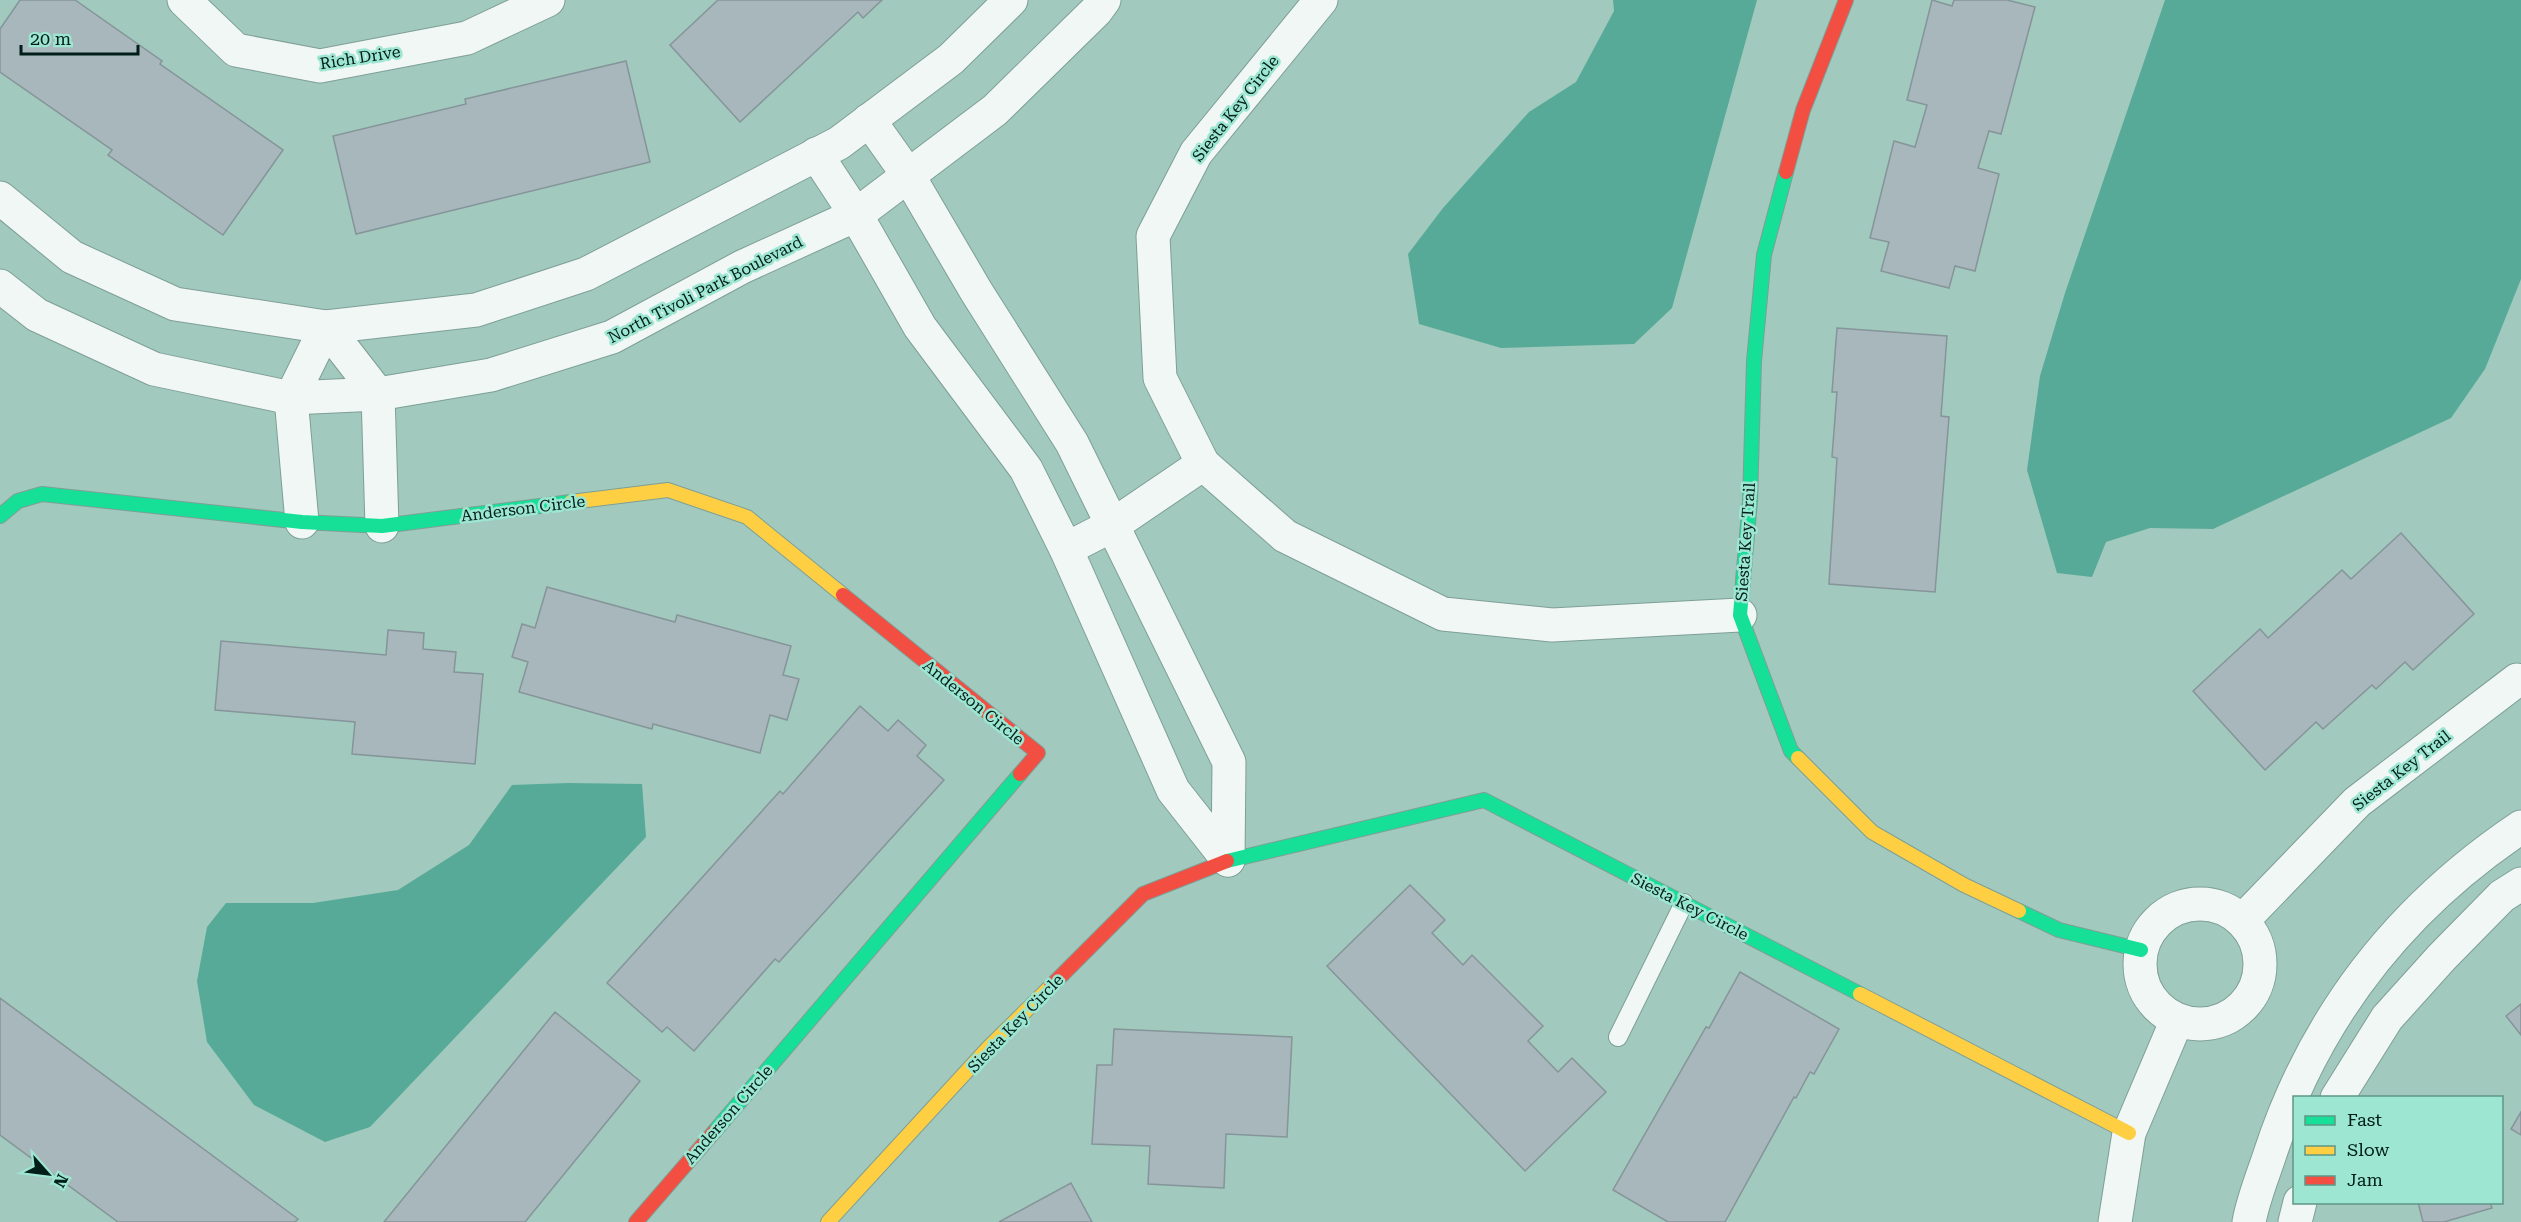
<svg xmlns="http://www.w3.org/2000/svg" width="2521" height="1222" viewBox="0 0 2521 1222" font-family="'Roboto Serif',serif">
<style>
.water{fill:#58aa98}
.building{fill:#a7b7bc;stroke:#859599;stroke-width:1.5}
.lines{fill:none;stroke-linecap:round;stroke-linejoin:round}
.lane-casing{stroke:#7e9f96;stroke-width:20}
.street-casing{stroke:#7e9f96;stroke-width:35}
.fast-casing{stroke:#7e9f96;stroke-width:16}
.slow-casing{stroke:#7e9f96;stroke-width:16}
.jam-casing{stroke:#7e9f96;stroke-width:16}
.lane{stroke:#f1f7f5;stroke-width:18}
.street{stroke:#f1f7f5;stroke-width:33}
.fast{stroke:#16e098;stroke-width:14}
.slow{stroke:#ffcf43;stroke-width:14}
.jam{stroke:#f24e42;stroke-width:14}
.labels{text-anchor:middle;stroke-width:5;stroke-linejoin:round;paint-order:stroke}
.street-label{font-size:16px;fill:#011e18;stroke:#9de6d2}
</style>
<rect width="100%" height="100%" fill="#a1c9be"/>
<g class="water">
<polygon points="1613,0 1757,0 1672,308 1634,344 1501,348 1419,324 1408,254 1443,208 1529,112 1576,82 1614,11"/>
<polygon points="2165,0 2521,0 2521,279 2485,369 2451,418 2213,529 2150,528 2106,542 2092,577 2057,573 2027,470 2040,376 2065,293"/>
<polygon points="568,783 642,784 646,837 370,1127 325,1142 254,1105 207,1042 197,981 207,927 226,903 313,903 398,890 469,845 512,785"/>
</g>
<g class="building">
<polygon points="20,0 75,0 162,61 160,64 283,150 223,235 108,155 112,150 0,72 0,29"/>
<polygon points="718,0 882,0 863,18 858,12 740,122 670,45"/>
<polygon points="1932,0 1952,6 1954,0 2007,0 2035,7 2001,134 1989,131 1978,168 1999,174 1975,271 1955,266 1949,288 1881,271 1889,242 1870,238 1894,141 1915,147 1927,105 1907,100"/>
<polygon points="626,61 650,162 356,234 333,136 466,104 465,99"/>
<polygon points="1837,328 1947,336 1941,416 1949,417 1935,592 1829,584 1837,458 1832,457 1837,392 1832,392"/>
<polygon points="2401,533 2474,614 2413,670 2405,662 2376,689 2372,685 2323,729 2316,722 2265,770 2193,691 2260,629 2268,638 2342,570 2351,579"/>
<polygon points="547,587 675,622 677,615 791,646 783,675 799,679 787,720 770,715 760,753 653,724 652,729 519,692 528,662 512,657 522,624 535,628"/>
<polygon points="388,630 424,633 423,649 456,652 454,672 483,674 475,764 352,754 355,722 215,710 221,641 386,655"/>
<polygon points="860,706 888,731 898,720 926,745 917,756 944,780 779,962 775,959 694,1051 667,1027 662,1032 607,983 780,791 783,794"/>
<polygon points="1410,885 1445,920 1432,933 1463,965 1472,955 1543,1026 1528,1041 1558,1072 1572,1058 1606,1092 1525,1171 1327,966"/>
<polygon points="1740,972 1839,1029 1814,1074 1810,1072 1796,1098 1794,1097 1725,1222 1668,1222 1613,1190 1706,1027 1709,1028"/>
<polygon points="0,998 298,1219 295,1222 118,1222 0,1135"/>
<polygon points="2521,1004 2521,1035 2506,1016"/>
<polygon points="555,1012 640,1081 525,1222 384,1222"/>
<polygon points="1114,1029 1292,1037 1287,1137 1226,1134 1224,1188 1148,1184 1150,1146 1092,1144 1097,1065 1112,1065"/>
<polygon points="2521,1112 2521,1135 2511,1129"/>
<polygon points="1071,1183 1092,1222 999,1222"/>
<polygon points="2418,1202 2490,1202 2492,1208 2444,1222 2423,1222"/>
</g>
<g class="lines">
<g class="lane-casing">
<polyline id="lane" points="1618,1037 1684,903"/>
</g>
<g class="street-casing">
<g id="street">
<polyline points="184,0 236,50 320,66 467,38 548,0"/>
<polyline points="1321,0 1196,153 1153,236 1160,378 1203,464 1285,536 1443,614 1552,625 1740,615"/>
<polyline points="869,120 908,175 976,291 1072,443 1229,762 1228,860"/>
<polyline points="816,154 856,215 920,327 1026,469 1066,549 1173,790 1228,860"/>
<polyline points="0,198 72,257 175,304 326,327 476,310 586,274 839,143 951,59 1011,0"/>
<polyline points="0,286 37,315 154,369 291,398 378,394 491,375 612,337 742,267 856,215 995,110 1096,11 1104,0"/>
<polyline points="302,522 291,398 326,327 378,394 382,526"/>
<polyline points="1066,549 1113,525 1203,464"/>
<circle cx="2200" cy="964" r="60"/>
<polyline points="2243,920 2357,802 2517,680"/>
<polyline points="2337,1098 2387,1018 2442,957 2502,896 2521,884"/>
<polyline points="2115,1222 2129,1133 2177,1020"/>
<path d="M 2249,1222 C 2253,1200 2262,1178 2269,1157 C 2314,1018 2400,908 2521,827"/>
<polyline points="2295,1222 2300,1202"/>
</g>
</g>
<g class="fast-casing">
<g id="fast">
<polyline points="1786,172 1764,255 1754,361 1750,501 1740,615 1791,751 1798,758"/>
<polyline points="0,516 18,501 42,494 302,522 382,526 571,502"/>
<polyline points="1227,861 1484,800 1860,994"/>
<polyline points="2019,911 2059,930 2141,950"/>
<polyline points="714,1132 1020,774"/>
</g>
</g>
<g class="slow-casing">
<g id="slow">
<polyline points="571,502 668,490 747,517 843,595"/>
<polyline points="1798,758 1872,832 1964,885 2019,911"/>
<polyline points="1860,994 2129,1133"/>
<polyline points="828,1222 989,1047 1051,986"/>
</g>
</g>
<g class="jam-casing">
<g id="jam">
<polyline points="1786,172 1803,110 1846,0"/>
<polyline points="843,595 1038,753 1020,774"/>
<polyline points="1051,986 1143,894 1227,861"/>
<polyline points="636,1222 714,1132"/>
</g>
</g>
<use href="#lane" class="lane"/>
<use href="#street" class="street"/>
<use href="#fast" class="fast"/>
<use href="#slow" class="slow"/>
<use href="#jam" class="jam"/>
</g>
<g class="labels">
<g class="street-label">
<text transform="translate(360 57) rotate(-9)" y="6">Rich Drive</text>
<text transform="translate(1235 108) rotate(-52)" y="6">Siesta Key Circle</text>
<text transform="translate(705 289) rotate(-27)" y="6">North Tivoli Park Boulevard</text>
<text transform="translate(523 508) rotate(-7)" y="6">Anderson Circle</text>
<text transform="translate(1745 542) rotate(-86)" y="6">Siesta Key Trail</text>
<text transform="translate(974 702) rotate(39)" y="6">Anderson Circle</text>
<text transform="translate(2401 770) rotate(-38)" y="6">Siesta Key Trail</text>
<text transform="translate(1690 906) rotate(27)" y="6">Siesta Key Circle</text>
<text transform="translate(1015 1023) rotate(-46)" y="6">Siesta Key Circle</text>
<text transform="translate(728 1114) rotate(-49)" y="6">Anderson Circle</text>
</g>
</g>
<rect x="2293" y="1096" width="210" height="108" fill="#9de6d2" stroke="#5f9688" stroke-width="1.5"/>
<rect x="2305" y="1116" width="30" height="9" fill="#16e098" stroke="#5f9688" stroke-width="1.5"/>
<text x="2347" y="1126" font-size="18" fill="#011e18">Fast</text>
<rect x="2305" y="1146" width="30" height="9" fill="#ffcf43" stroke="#5f9688" stroke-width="1.5"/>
<text x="2347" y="1156" font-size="18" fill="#011e18">Slow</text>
<rect x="2305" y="1176" width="30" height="9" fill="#f24e42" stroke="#5f9688" stroke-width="1.5"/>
<text x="2347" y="1186" font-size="18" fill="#011e18">Jam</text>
<g transform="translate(48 1174) rotate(118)" stroke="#9de6d2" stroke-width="4.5" paint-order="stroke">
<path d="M0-4.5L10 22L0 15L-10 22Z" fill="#011e18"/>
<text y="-9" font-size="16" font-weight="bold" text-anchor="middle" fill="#011e18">N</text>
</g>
<path d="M21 45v9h117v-9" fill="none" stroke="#011e18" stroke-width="3"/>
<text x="30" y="45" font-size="18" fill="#011e18" stroke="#9de6d2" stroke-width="4.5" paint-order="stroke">20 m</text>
</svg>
